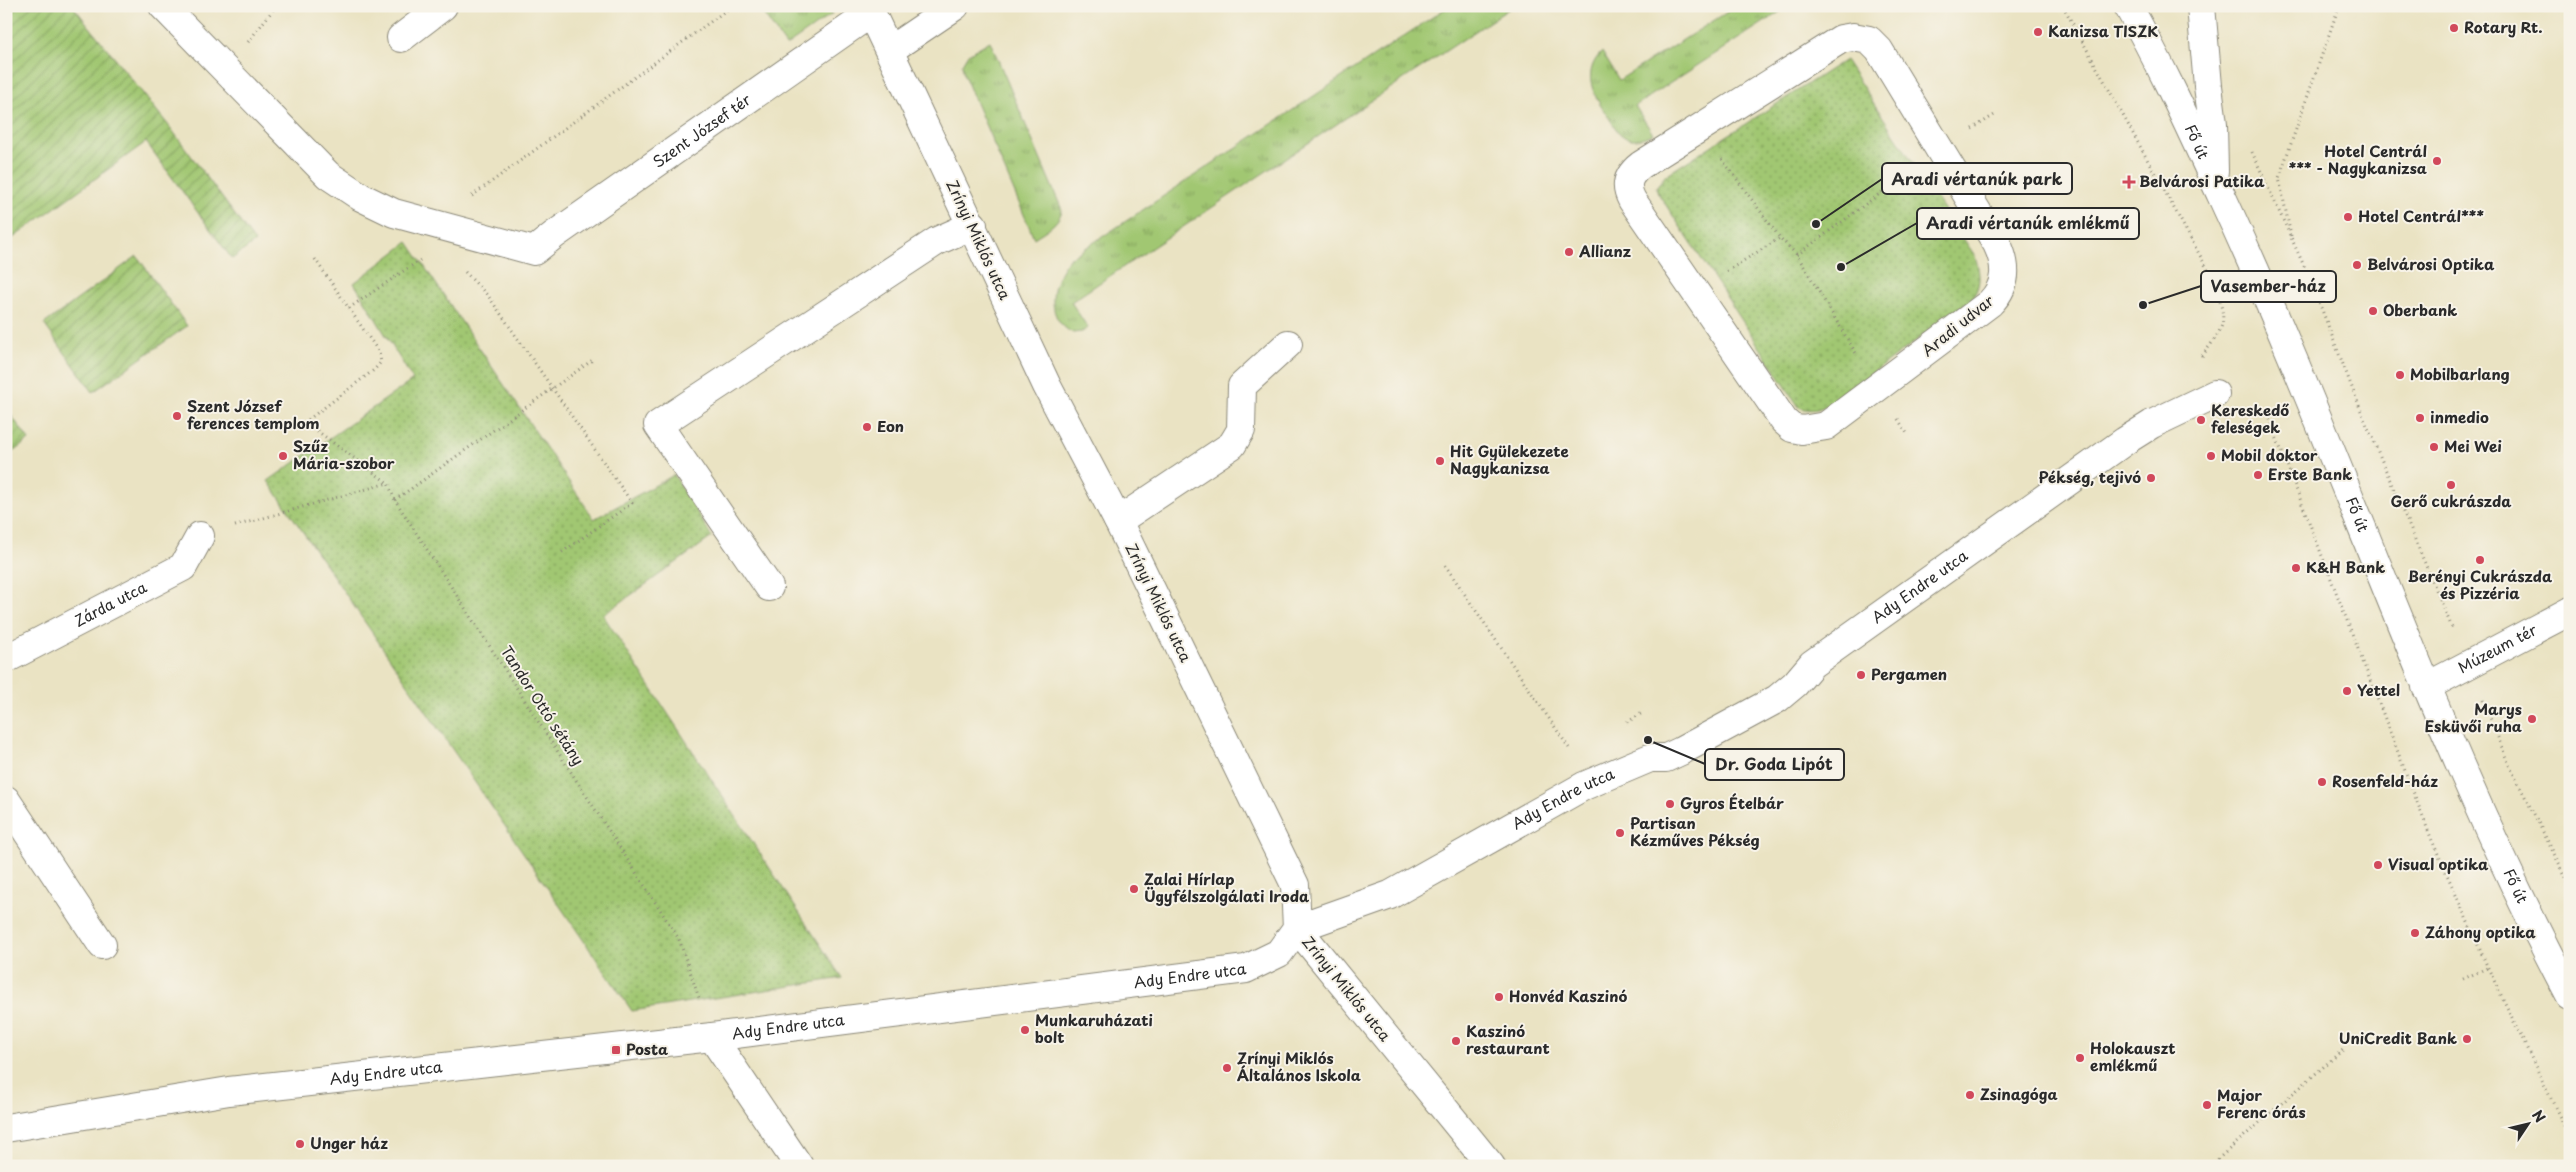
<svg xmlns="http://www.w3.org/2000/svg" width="2576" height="1172" viewBox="0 0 2576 1172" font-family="'Playpen Sans',sans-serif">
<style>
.grass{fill:url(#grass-tufts);stroke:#66794e}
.park{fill:url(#park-dots);stroke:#66794e}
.garden{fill:url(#garden-furrows);stroke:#66794e}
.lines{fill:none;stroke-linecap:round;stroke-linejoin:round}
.minor-casing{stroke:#8a8777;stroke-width:30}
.major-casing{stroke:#8a8777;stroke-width:30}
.path{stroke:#8a8777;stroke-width:3;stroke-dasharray:1 4;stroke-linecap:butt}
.minor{stroke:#fff;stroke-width:28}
.major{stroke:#fff;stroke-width:28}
.poi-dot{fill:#d1495b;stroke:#f7f3e8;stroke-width:2}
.labels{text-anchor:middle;stroke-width:4;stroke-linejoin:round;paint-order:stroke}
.poi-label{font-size:15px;font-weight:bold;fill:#2b2b2b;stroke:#f7f3e8;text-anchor:start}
.street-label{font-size:15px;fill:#2b2b2b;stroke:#f7f3e8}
.leader{fill:none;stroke:#2b2b2b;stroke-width:2}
.callout-dot{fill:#2b2b2b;stroke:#f7f3e8;stroke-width:2}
.callout{fill:#f7f3e8;stroke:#2b2b2b;stroke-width:2}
.callout-label{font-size:16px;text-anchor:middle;font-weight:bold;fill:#2b2b2b}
</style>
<defs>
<pattern id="grass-tufts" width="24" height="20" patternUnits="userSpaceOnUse" patternTransform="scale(1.25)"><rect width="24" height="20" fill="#a1c772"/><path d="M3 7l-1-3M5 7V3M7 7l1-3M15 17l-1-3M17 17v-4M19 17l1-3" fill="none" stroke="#83a25e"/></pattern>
<pattern id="park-dots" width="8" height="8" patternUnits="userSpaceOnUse" patternTransform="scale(1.25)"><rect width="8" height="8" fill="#a1c772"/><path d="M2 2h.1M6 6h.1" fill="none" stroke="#83a25e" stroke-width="1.8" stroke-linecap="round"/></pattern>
<pattern id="garden-furrows" width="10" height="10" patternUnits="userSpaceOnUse" patternTransform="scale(1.25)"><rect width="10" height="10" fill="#a1c772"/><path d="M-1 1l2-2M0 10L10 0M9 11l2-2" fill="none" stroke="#83a25e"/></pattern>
</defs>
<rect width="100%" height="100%" fill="#f7f3e8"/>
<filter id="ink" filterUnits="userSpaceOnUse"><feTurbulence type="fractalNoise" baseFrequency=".02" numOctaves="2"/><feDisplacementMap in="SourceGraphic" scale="10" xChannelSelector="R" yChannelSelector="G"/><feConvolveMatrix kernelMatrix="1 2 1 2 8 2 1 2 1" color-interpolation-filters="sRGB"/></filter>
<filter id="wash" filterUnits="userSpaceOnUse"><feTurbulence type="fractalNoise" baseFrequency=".0096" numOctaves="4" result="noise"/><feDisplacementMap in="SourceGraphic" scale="20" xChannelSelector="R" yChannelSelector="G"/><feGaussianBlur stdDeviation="1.12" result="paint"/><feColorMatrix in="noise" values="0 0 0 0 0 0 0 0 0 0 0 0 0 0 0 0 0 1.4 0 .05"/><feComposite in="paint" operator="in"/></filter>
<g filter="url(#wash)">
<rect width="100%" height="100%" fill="#eae3c3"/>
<g class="grass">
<polygon points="764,6 828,6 832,14 786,46 760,9"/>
<path d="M 1449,6 L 1513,6 L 1071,302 L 1088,328 L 1082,332 L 1073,333 C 1043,318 1051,281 1069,259 Z"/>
<path d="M 1737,6 L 1789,6 L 1635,106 L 1653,134 C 1646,137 1635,141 1627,138 C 1618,135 1614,125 1609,118 C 1594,97 1580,73 1602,52 L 1619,80 Z"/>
<path d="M 990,41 L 1062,210 C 1059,224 1046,230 1034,238 L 964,75 L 962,64 L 968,54 Z"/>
</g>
<g class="park">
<path d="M 1845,60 L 1975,256 C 1980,273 1982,285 1971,300 L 1836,400 C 1824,408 1813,413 1799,407 L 1658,193 L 1656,187 L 1666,175 Z"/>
<polygon points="408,242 594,519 674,475 712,537 603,615 842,978 632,1011 268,481 413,380 354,283"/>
</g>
<g class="garden">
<polygon points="6,6 73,6 169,126 255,242 232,259 146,142 6,243"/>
<polygon points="137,256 187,326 93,392 44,324"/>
<polygon points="6,408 29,440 6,457"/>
</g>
</g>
<g filter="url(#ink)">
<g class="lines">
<g class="minor-casing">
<g id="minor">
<path id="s1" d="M 163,6 L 328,175 L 361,197 L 394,213 L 534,251 L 554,235 L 871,13"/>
<path id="s2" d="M 2128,6 C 2163,68 2192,133 2222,197 C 2344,460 2434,739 2570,996"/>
<polyline points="2201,6 2208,86 2213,124 2214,171"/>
<path d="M 1853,37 L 1869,40 L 1879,50 L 1997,244 C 2007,265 2008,285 1990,303 L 1826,426 L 1802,430 L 1792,428 L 1784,421 L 1632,200 C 1624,185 1628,175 1641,165 L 1841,39 Z"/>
<polyline points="401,38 443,6"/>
<polyline points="890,50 955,6"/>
<polyline points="1118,521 1232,445 1241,430 1242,386 1288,344"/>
<polyline points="769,587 658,425 937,241 973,225"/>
<path id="s3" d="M 6,659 L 183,567 L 200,536"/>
<path id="s4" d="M 2426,687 L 2570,611"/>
<polyline points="6,800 102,945"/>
<polyline points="712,1037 799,1166"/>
<path id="s5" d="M 1491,1166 L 1297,928 L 1390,895 L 1584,786 L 1650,758 L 1666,758 L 1681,751 L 1777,699 L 1795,684 L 1812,664 L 2125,441 L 2152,424 L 2215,394"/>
</g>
</g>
<g class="major-casing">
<g id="major">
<path id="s6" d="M 6,1128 L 229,1091 L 712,1037 L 1246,969 L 1279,953 L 1297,928 L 1295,885 L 1118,521 L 1047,386 L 868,6"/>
</g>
</g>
<g class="path">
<path d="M 2063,6 L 2214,281 C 2226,323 2229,321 2202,356 L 2203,359"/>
<polyline points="248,42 276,6"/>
<polyline points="1972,129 1996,114"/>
<polyline points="2252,152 2310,279 2363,416 2453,630"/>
<polyline points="1722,159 1780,238 1797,255 1857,355"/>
<polyline points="472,196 732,6"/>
<polyline points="2291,236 2279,178 2339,6"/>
<polyline points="1797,255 1909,172"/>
<polyline points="315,259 379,352 381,362 374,370 305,422 388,483 395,500 679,939 700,1001"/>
<polyline points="1727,271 1780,238"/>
<polyline points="465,272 489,297 632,503 561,553"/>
<polyline points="349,308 420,260"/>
<polyline points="2248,413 2265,408 2431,838 2488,968 2570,1138"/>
<polyline points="1898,419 1908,435"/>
<polyline points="395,500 594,359"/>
<polyline points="235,526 388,483"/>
<polyline points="1445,565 1569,748"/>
<polyline points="2483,700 2509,765 2570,885"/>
<polyline points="1627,722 1644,712"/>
<polyline points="2463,979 2487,968"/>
<polyline points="2210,1166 2345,1048"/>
</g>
<use href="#minor" class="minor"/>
<use href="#major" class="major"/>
</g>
</g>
<g class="poi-dot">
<circle cx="2454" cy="28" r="5"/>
<circle cx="2038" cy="32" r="5"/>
<circle cx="2437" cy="161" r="5"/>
<path d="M2126.5 174.5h5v5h5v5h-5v5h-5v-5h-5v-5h5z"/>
<circle cx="2348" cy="217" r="5"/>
<circle cx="1569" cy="252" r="5"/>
<circle cx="2357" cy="265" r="5"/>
<circle cx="2373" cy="311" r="5"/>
<circle cx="2400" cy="375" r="5"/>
<circle cx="177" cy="416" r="5"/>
<circle cx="2420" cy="418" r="5"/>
<circle cx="2201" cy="420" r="5"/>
<circle cx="867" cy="427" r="5"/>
<circle cx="2434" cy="447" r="5"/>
<circle cx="283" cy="456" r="5"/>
<circle cx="2211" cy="456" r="5"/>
<circle cx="1440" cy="461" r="5"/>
<circle cx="2258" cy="475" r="5"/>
<circle cx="2151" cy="478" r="5"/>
<circle cx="2451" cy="485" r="5"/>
<circle cx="2480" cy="560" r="5"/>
<circle cx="2296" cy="568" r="5"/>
<circle cx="1861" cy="675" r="5"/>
<circle cx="2347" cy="691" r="5"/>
<circle cx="2532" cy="719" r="5"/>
<circle cx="2322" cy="782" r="5"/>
<circle cx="1670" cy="804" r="5"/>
<circle cx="1620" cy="833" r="5"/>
<circle cx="2378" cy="865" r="5"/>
<circle cx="1134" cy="889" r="5"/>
<circle cx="2415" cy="933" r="5"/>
<circle cx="1499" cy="997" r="5"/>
<circle cx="1025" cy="1030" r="5"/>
<circle cx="2467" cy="1039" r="5"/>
<circle cx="1456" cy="1041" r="5"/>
<rect x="611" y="1045" width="10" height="10" rx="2.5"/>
<circle cx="2080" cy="1058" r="5"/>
<circle cx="1227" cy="1068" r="5"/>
<circle cx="1970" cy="1095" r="5"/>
<circle cx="2207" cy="1105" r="5"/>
<circle cx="300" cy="1144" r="5"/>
</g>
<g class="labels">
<g class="poi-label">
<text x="2464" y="33">Rotary Rt.</text>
<text x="2048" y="37">Kanizsa TISZK</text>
<text x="2427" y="157" text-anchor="end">Hotel Centrál<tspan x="2427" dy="17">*** - Nagykanizsa</tspan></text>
<text x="2139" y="187">Belvárosi Patika</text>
<text x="2358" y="222">Hotel Centrál***</text>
<text x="1579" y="257">Allianz</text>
<text x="2367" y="270">Belvárosi Optika</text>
<text x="2383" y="316">Oberbank</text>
<text x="2410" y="380">Mobilbarlang</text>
<text x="187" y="412">Szent József<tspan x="187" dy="17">ferences templom</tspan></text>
<text x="2211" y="416">Kereskedő<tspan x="2211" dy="17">feleségek</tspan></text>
<text x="2430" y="423">inmedio</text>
<text x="877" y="432">Eon</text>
<text x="293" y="452">Szűz<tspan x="293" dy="17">Mária-szobor</tspan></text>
<text x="2444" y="452">Mei Wei</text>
<text x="1450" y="457">Hit Gyülekezete<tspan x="1450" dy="17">Nagykanizsa</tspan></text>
<text x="2221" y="461">Mobil doktor</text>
<text x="2268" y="480">Erste Bank</text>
<text x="2141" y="483" text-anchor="end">Pékség, tejivó</text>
<text x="2451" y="507" text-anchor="middle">Gerő cukrászda</text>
<text x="2306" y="573">K&amp;H Bank</text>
<text x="2480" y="582" text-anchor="middle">Berényi Cukrászda<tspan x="2480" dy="17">és Pizzéria</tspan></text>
<text x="1871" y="680">Pergamen</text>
<text x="2357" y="696">Yettel</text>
<text x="2522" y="715" text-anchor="end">Marys<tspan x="2522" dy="17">Esküvői ruha</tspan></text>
<text x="2332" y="787">Rosenfeld-ház</text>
<text x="1680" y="809">Gyros Ételbár</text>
<text x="1630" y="829">Partisan<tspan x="1630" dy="17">Kézműves Pékség</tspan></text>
<text x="2388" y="870">Visual optika</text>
<text x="1144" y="885">Zalai Hírlap<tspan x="1144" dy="17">Ügyfélszolgálati Iroda</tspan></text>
<text x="2425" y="938">Záhony optika</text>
<text x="1509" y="1002">Honvéd Kaszinó</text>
<text x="1035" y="1026">Munkaruházati<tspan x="1035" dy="17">bolt</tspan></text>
<text x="1466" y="1037">Kaszinó<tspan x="1466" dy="17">restaurant</tspan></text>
<text x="2457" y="1044" text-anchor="end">UniCredit Bank</text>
<text x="2090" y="1054">Holokauszt<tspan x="2090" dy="17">emlékmű</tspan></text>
<text x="626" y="1055">Posta</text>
<text x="1237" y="1064">Zrínyi Miklós<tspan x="1237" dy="17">Általános Iskola</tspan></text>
<text x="1980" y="1100">Zsinagóga</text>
<text x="2217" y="1101">Major<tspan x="2217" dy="17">Ferenc órás</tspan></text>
<text x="310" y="1149">Unger ház</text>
</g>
<g class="street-label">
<text dy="5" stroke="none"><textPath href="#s1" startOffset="664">Szent József tér</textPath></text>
<text dy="5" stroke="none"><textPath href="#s2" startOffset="152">Fő út</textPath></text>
<text transform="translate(978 240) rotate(65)" y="5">Zrínyi Miklós utca</text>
<text transform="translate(1958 326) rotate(-39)" y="5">Aradi udvar</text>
<text dy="5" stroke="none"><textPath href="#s2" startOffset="558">Fő út</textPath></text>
<text dy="5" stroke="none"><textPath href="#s5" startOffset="1024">Ady Endre utca</textPath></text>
<text transform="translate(1158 603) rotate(64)" y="5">Zrínyi Miklós utca</text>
<text dy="5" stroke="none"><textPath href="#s3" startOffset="118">Zárda utca</textPath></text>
<text dy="5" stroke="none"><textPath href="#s4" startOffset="81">Múzeum tér</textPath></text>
<text transform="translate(542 706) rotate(57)" y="5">Tandor Ottó sétány</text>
<text dy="5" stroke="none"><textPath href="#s5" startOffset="604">Ady Endre utca</textPath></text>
<text dy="5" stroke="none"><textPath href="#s2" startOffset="962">Fő út</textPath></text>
<text dy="5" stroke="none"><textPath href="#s6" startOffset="1194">Ady Endre utca</textPath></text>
<text transform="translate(1346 989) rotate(51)" y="5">Zrínyi Miklós utca</text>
<text dy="5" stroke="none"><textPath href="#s6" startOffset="789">Ady Endre utca</textPath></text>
<text dy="5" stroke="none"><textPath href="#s6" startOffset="384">Ady Endre utca</textPath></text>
</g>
</g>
<path class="leader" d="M1816 224L1882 179M1841 267L1917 223M2143 305L2201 286M1648 740L1705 764"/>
<g class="callout-dot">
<circle cx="1816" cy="224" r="5"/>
<circle cx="1841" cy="267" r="5"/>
<circle cx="2143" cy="305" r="5"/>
<circle cx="1648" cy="740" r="5"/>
</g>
<g class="callout">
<rect x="1882" y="163" width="190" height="31" rx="5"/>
<rect x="1917" y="208" width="222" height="31" rx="5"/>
<rect x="2201" y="271" width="135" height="31" rx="5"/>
<rect x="1705" y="749" width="139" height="31" rx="5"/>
</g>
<g class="callout-label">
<text x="1977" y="185">Aradi vértanúk park</text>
<text x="2028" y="229">Aradi vértanúk emlékmű</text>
<text x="2268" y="292">Vasember-ház</text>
<text x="1774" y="770">Dr. Goda Lipót</text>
</g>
<rect width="2576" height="1172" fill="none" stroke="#f7f3e8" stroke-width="25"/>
<g transform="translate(2528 1124) rotate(55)" stroke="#f7f3e8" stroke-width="4" paint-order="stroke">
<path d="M0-4L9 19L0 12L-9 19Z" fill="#2b2b2b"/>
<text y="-8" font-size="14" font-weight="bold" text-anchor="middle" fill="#2b2b2b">N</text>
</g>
</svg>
